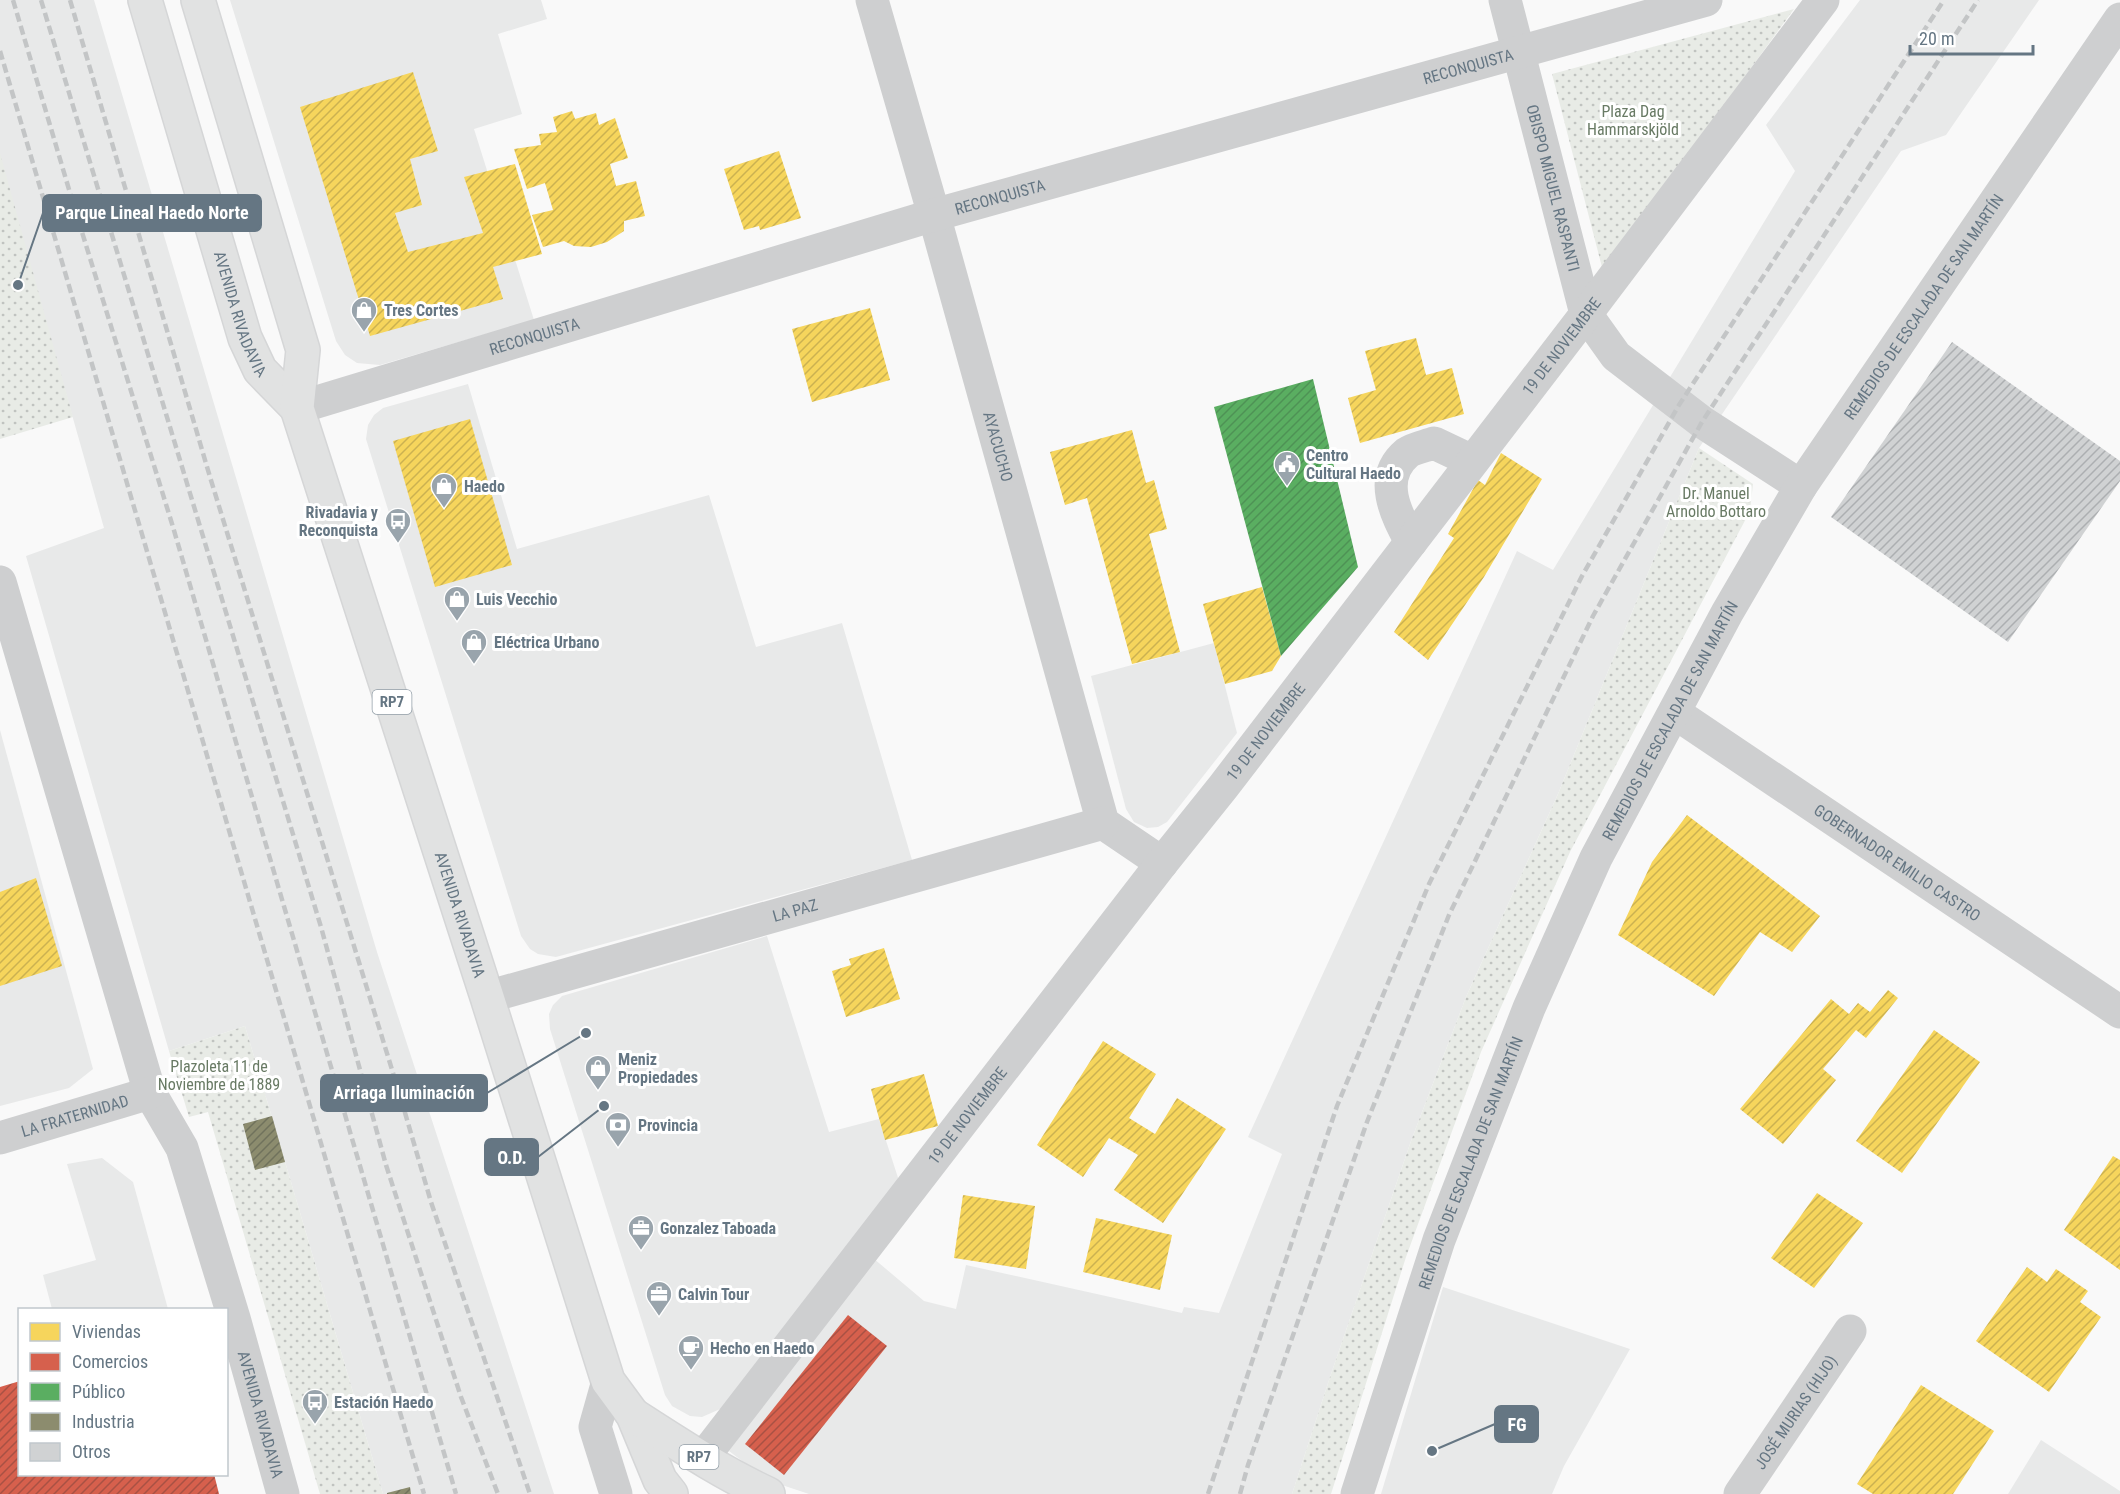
<svg xmlns="http://www.w3.org/2000/svg" width="2120" height="1494" viewBox="0 0 2120 1494" font-family="'Roboto Condensed',sans-serif">
<style>
.built{fill:#e8e9e9}
.green{fill:url(#green-dots)}
.homes{fill:url(#homes-hatch)}
.shops{fill:url(#shops-hatch)}
.public{fill:url(#public-hatch)}
.industry{fill:url(#industry-hatch)}
.building{fill:url(#building-hatch)}
.lines{fill:none;stroke-linecap:round;stroke-linejoin:round}
.major-casing{stroke:#d5d6d7;stroke-width:36}
.minor{stroke:#cecfd0;stroke-width:33}
.major{stroke:#e1e2e2;stroke-width:33}
.rail{stroke:#c3c5c6;stroke-width:4.5;stroke-dasharray:9 4.5;stroke-linecap:butt}
.labels{text-anchor:middle;stroke-width:6;stroke-linejoin:round;paint-order:stroke}
.shield{fill:#fff;stroke:#939fa8;stroke-width:1.5}
.shield-label{font-size:15px;font-weight:bold;fill:#657683}
.street-label{font-size:16px;fill:#657683;stroke:#fff}
.park-label{font-size:16px;fill:#687a64;stroke:#fff}
.poi-label{font-size:16px;font-weight:bold;fill:#657683;stroke:#fff;text-anchor:start}
.leader{fill:none;stroke:#657683;stroke-width:2}
.callout-dot{fill:#657683;stroke:#fff;stroke-width:2}
.callout{fill:#657683;stroke:#657683;stroke-width:2}
.callout-label{font-size:18px;text-anchor:middle;font-weight:bold;fill:#fff}
</style>
<defs>
<pattern id="green-dots" width="8" height="8" patternUnits="userSpaceOnUse" patternTransform="scale(1.5)"><rect width="8" height="8" fill="#e8ebe6"/><path d="M2 2h.1M6 6h.1" fill="none" stroke="#c0c3c0" stroke-width="1.8" stroke-linecap="round"/></pattern>
<pattern id="homes-hatch" width="6" height="6" patternUnits="userSpaceOnUse" patternTransform="scale(1.5)"><rect width="6" height="6" fill="#f6d55c"/><path d="M-1 1l2-2M0 6l6-6M5 7l2-2" fill="none" stroke="#cbb151"/></pattern>
<pattern id="shops-hatch" width="6" height="6" patternUnits="userSpaceOnUse" patternTransform="scale(1.5)"><rect width="6" height="6" fill="#d6604d"/><path d="M-1 1l2-2M0 6l6-6M5 7l2-2" fill="none" stroke="#a85144"/></pattern>
<pattern id="public-hatch" width="6" height="6" patternUnits="userSpaceOnUse" patternTransform="scale(1.5)"><rect width="6" height="6" fill="#5aae61"/><path d="M-1 1l2-2M0 6l6-6M5 7l2-2" fill="none" stroke="#4e9255"/></pattern>
<pattern id="industry-hatch" width="6" height="6" patternUnits="userSpaceOnUse" patternTransform="scale(1.5)"><rect width="6" height="6" fill="#8c8c6e"/><path d="M-1 1l2-2M0 6l6-6M5 7l2-2" fill="none" stroke="#70725c"/></pattern>
<pattern id="building-hatch" width="6" height="6" patternUnits="userSpaceOnUse" patternTransform="scale(1.5)"><rect width="6" height="6" fill="#d0d2d3"/><path d="M-1 1l2-2M0 6l6-6M5 7l2-2" fill="none" stroke="#acafb1"/></pattern>
</defs>
<rect width="100%" height="100%" fill="#f9f9f9"/>
<g class="built">
<polygon points="0,0 94,0 377,952 554,1494 383,1494 245,1026 169,1051 26,556 104,528 0,160"/>
<polygon points="230,0 541,0 547,19 498,34 522,114 474,129 534,320 380,365 357,363 345,355 336,341"/>
<polygon points="1860,0 2039,0 1946,135 1901,151 1699,448 1558,794 1466,997 1411,1141 1330,1377 1292,1494 809,1494 782,1485 754,1470 729,1451 873,1258 924,1301 956,1309 966,1265 1182,1313 1184,1307 1219,1313 1282,1154 1248,1137 1517,551 1553,570 1795,171 1766,125"/>
<polygon points="468,384 517,549 709,495 756,647 842,623 912,860 556,957 538,954 530,949 521,936 366,439 368,425 374,415 383,408"/>
<polygon points="1214,643 1237,733 1167,822 1158,827 1147,828 1134,822 1126,809 1091,676"/>
<polygon points="0,730 93,1069 69,1088 0,1106"/>
<polygon points="767,936 829,1132 879,1119 901,1187 727,1406 702,1417 690,1416 672,1406 665,1395 550,1029 549,1014 553,1005 562,996"/>
<polygon points="102,1158 133,1182 168,1309 52,1309 43,1275 96,1260 67,1164"/>
<polygon points="1443,1287 1630,1349 1564,1466 1552,1494 1381,1494"/>
<polygon points="2041,1440 2120,1491 2120,1494 2008,1494"/>
</g>
<g class="green">
<polygon points="1794,9 1603,271 1552,74"/>
<polygon points="0,153 73,417 0,439"/>
<polygon points="1699,448 1753,484 1750,511 1570,852 1481,1052 1406,1257 1331,1494 1292,1494 1330,1377 1411,1141 1466,997 1558,794"/>
<polygon points="245,1026 383,1494 320,1494 208,1112 189,1117 169,1051"/>
</g>
<g class="homes">
<polygon points="413,72 438,151 410,159 422,205 395,213 408,252 483,233 464,177 515,164 542,254 493,267 503,299 370,336 300,107"/>
<polygon points="572,111 575,119 596,113 599,125 615,118 628,158 610,164 616,186 636,181 645,216 624,221 624,231 607,242 591,247 574,246 564,241 543,247 532,215 553,210 545,183 527,189 514,149 541,145 539,134 557,132 553,117"/>
<polygon points="779,151 801,218 760,230 759,226 744,230 724,169"/>
<polygon points="870,308 890,380 812,402 792,329"/>
<polygon points="1416,338 1426,375 1452,368 1464,414 1360,443 1348,398 1376,390 1365,351"/>
<polygon points="470,419 512,565 435,587 393,441"/>
<polygon points="1132,430 1146,483 1154,480 1167,529 1149,534 1180,652 1132,664 1087,498 1065,505 1050,452"/>
<polygon points="1501,453 1542,479 1484,577 1428,660 1394,632 1454,538 1448,534 1478,480 1485,485"/>
<polygon points="1262,587 1281,656 1272,671 1225,684 1203,604"/>
<polygon points="1687,815 1820,916 1792,952 1760,932 1714,996 1618,935 1652,862"/>
<polygon points="36,878 62,966 0,986 0,892"/>
<polygon points="884,948 900,999 846,1017 832,971 851,965 849,959"/>
<polygon points="1888,990 1898,998 1866,1038 1856,1030 1823,1069 1836,1080 1783,1144 1740,1109 1831,999 1849,1014 1858,1003 1870,1012"/>
<polygon points="1934,1030 1980,1062 1902,1173 1856,1141"/>
<polygon points="1103,1041 1156,1074 1129,1118 1155,1134 1177,1098 1226,1129 1163,1223 1114,1190 1138,1155 1109,1138 1083,1177 1037,1145"/>
<polygon points="924,1074 938,1126 885,1140 871,1089"/>
<polygon points="2113,1156 2120,1160 2120,1270 2064,1230"/>
<polygon points="1817,1193 1863,1223 1814,1288 1771,1258"/>
<polygon points="963,1195 1035,1206 1026,1269 954,1258"/>
<polygon points="1096,1218 1172,1235 1160,1290 1083,1272"/>
<polygon points="2027,1267 2047,1282 2056,1269 2088,1291 2080,1302 2101,1317 2049,1392 1976,1341"/>
<polygon points="1921,1385 1994,1431 1953,1494 1873,1494 1857,1484"/>
</g>
<g class="shops">
<polygon points="848,1315 887,1346 784,1475 745,1444"/>
<polygon points="20,1381 20,1474 214,1474 219,1494 0,1494 0,1387"/>
</g>
<polygon class="public" points="1313,379 1358,567 1281,656 1214,407"/>
<g class="industry">
<polygon points="272,1116 285,1162 255,1170 243,1124"/>
<polygon points="410,1487 411,1494 387,1494 387,1493"/>
</g>
<polygon class="building" points="1952,342 2120,461 2120,481 2008,642 1831,517"/>
<g class="lines">
<g class="major-casing">
<g id="major">
<path id="s11" d="M 145,0 L 245,338 L 260,370 L 297,408"/>
<path id="s12" d="M 198,0 L 303,350 L 297,408 L 487,997 L 608,1381 L 633,1415 L 660,1480 L 671,1494"/>
<path d="M 633,1415 C 677,1443 720,1472 768,1494"/>
</g>
</g>
<g class="minor">
<path id="s1" d="M 872,0 L 934,215 L 1103,823 L 1162,863"/>
<path id="s2" d="M 1505,0 L 1586,314 L 1616,356 L 1702,422 L 1801,486"/>
<path id="s3" d="M 297,408 L 934,215 L 1706,0"/>
<path d="M 1411,542 C 1396,514 1377,478 1407,453 C 1414,448 1426,446 1434,443 L 1472,461"/>
<path id="s4" d="M 0,582 L 150,1093 L 182,1148 L 234,1318 L 283,1494"/>
<path id="s5" d="M 1675,713 L 2120,1012"/>
<path id="s6" d="M 487,997 L 1103,823"/>
<path id="s7" d="M 0,1138 L 150,1093"/>
<polyline points="608,1381 595,1427 616,1494"/>
<path id="s8" d="M 702,1459 L 1162,863 L 1223,787 L 1586,314 L 1823,0"/>
<path id="s9" d="M 1357,1494 L 1439,1240 L 1529,1008 L 1596,858 L 1727,613 L 1801,486 L 2120,19"/>
<path id="s10" d="M 1740,1494 L 1850,1331"/>
</g>
<use href="#major" class="major"/>
<g class="rail">
<polyline points="13,0 73,203 173,527 456,1494"/>
<polyline points="41,0 321,927 386,1165 461,1397 498,1494"/>
<polyline points="70,0 210,477 401,1099 431,1202 530,1494"/>
<polyline points="0,51 424,1494"/>
<polyline points="1208,1494 1337,1106 1429,884 1582,576 1679,405 1944,0"/>
<polyline points="1240,1494 1248,1465 1367,1122 1449,915 1593,616 1702,422 1978,0"/>
</g>
</g>
<defs>
<g id="shop-pin" transform="scale(1.35)"><path d="M0 17L-7.5 6A9.5 9.5 0 1 1 7.5 6Z" fill="#99a4ac" stroke="#fff"/><path d="M-5-2.5h2.3a2.7 3.5 0 0 1 5.4 0H5L5.5 6h-11ZM-1.5-2.5h3a1.5 2.3 0 0 0-3 0Z" fill="#fff"/></g>
<g id="civic-pin" transform="scale(1.35)"><path d="M0 17L-7.5 6A9.5 9.5 0 1 1 7.5 6Z" fill="#99a4ac" stroke="#fff"/><path d="M-.6-6.5H3V-4.5H.6V-3L4-1V1h2V6H-6V1h2V-1L-.6-3ZM-1.2 2.5V6h2.4V2.5Z" fill="#fff"/></g>
<g id="bus-pin" transform="scale(1.35)"><path d="M0 17L-7.5 6A9.5 9.5 0 1 1 7.5 6Z" fill="#99a4ac" stroke="#fff"/><path d="M-5-6H5V4H4V6H2V4H-2V6H-4V4H-5ZM-3.5-4V0h7V-4ZM-3.5 1.2v1.5H-2V1.2ZM2 1.2v1.5H3.5V1.2Z" fill="#fff"/></g>
<g id="bank-pin" transform="scale(1.35)"><path d="M0 17L-7.5 6A9.5 9.5 0 1 1 7.5 6Z" fill="#99a4ac" stroke="#fff"/><path d="M-6-4H6V4H-6ZM0-2.3a2.3 2.3 0 1 0 0 4.6a2.3 2.3 0 1 0 0-4.6Z" fill="#fff"/></g>
<g id="office-pin" transform="scale(1.35)"><path d="M0 17L-7.5 6A9.5 9.5 0 1 1 7.5 6Z" fill="#99a4ac" stroke="#fff"/><path d="M-6-3h4V-5.5h4V-3h4V5H-6ZM-1-4.5V-3h2v-1.5ZM-6 0V1H6V0Z" fill="#fff"/></g>
<g id="cafe-pin" transform="scale(1.35)"><path d="M0 17L-7.5 6A9.5 9.5 0 1 1 7.5 6Z" fill="#99a4ac" stroke="#fff"/><path d="M-5.5-4.5H6V0H3Q3 3.5 0 3.5H-2.5Q-5.5 3.5-5.5 0ZM3-3.2v2h1.7v-2ZM-6 4.5H4V6H-6Z" fill="#fff"/></g>
</defs>
<g fill-rule="evenodd">
<use href="#shop-pin" x="364" y="310"/>
<use href="#civic-pin" x="1287" y="464"/>
<use href="#shop-pin" x="444" y="486"/>
<use href="#bus-pin" x="398" y="521"/>
<use href="#shop-pin" x="457" y="599"/>
<use href="#shop-pin" x="474" y="642"/>
<use href="#shop-pin" x="598" y="1068"/>
<use href="#bank-pin" x="618" y="1125"/>
<use href="#office-pin" x="641" y="1228"/>
<use href="#office-pin" x="659" y="1294"/>
<use href="#cafe-pin" x="691" y="1348"/>
<use href="#bus-pin" x="315" y="1402"/>
</g>
<g class="labels">
<g class="shield">
<rect x="372.5" y="690" width="39" height="24" rx="4.5"/>
<rect x="679.5" y="1445" width="39" height="24" rx="4.5"/>
</g>
<g class="shield-label">
<text x="392" y="707">RP7</text>
<text x="699" y="1462">RP7</text>
</g>
<g class="street-label">
<text dy="6" stroke="none"><textPath href="#s3" startOffset="1220">RECONQUISTA</textPath></text>
<text dy="6" stroke="none"><textPath href="#s2" startOffset="194">OBISPO MIGUEL RASPANTI</textPath></text>
<text dy="6" stroke="none"><textPath href="#s3" startOffset="734">RECONQUISTA</textPath></text>
<text dy="6" stroke="none"><textPath href="#s9" startOffset="1322">REMEDIOS DE ESCALADA DE SAN MARTÍN</textPath></text>
<text dy="6" stroke="none"><textPath href="#s11" startOffset="328">AVENIDA RIVADAVIA</textPath></text>
<text dy="6" stroke="none"><textPath href="#s3" startOffset="248">RECONQUISTA</textPath></text>
<text dy="6" stroke="none"><textPath href="#s8" startOffset="1406">19 DE NOVIEMBRE</textPath></text>
<text dy="6" stroke="none"><textPath href="#s1" startOffset="464">AYACUCHO</textPath></text>
<text dy="6" stroke="none"><textPath href="#s9" startOffset="836">REMEDIOS DE ESCALADA DE SAN MARTÍN</textPath></text>
<text dy="6" stroke="none"><textPath href="#s8" startOffset="920">19 DE NOVIEMBRE</textPath></text>
<text dy="6" stroke="none"><textPath href="#s5" startOffset="268">GOBERNADOR EMILIO CASTRO</textPath></text>
<text dy="6" stroke="none"><textPath href="#s6" startOffset="320">LA PAZ</textPath></text>
<text dy="6" stroke="none"><textPath href="#s12" startOffset="956">AVENIDA RIVADAVIA</textPath></text>
<text dy="6" stroke="none"><textPath href="#s7" startOffset="78">LA FRATERNIDAD</textPath></text>
<text dy="6" stroke="none"><textPath href="#s8" startOffset="434">19 DE NOVIEMBRE</textPath></text>
<text dy="6" stroke="none"><textPath href="#s9" startOffset="350">REMEDIOS DE ESCALADA DE SAN MARTÍN</textPath></text>
<text dy="6" stroke="none"><textPath href="#s10" startOffset="99">JOSÉ MURIAS (HIJO)</textPath></text>
<text dy="6" stroke="none"><textPath href="#s4" startOffset="874">AVENIDA RIVADAVIA</textPath></text>
</g>
<g class="park-label">
<text x="1633" y="117">Plaza Dag<tspan x="1633" dy="18">Hammarskjöld</tspan></text>
<text x="1716" y="499">Dr. Manuel<tspan x="1716" dy="18">Arnoldo Bottaro</tspan></text>
<text x="219" y="1072">Plazoleta 11 de<tspan x="219" dy="18">Noviembre de 1889</tspan></text>
</g>
<g class="poi-label">
<text x="384" y="316">Tres Cortes</text>
<text x="1306" y="461">Centro<tspan x="1306" dy="18">Cultural Haedo</tspan></text>
<text x="464" y="492">Haedo</text>
<text x="378" y="518" text-anchor="end">Rivadavia y<tspan x="378" dy="18">Reconquista</tspan></text>
<text x="476" y="605">Luis Vecchio</text>
<text x="494" y="648">Eléctrica Urbano</text>
<text x="618" y="1065">Meniz<tspan x="618" dy="18">Propiedades</tspan></text>
<text x="638" y="1131">Provincia</text>
<text x="660" y="1234">Gonzalez Taboada</text>
<text x="678" y="1300">Calvin Tour</text>
<text x="710" y="1354">Hecho en Haedo</text>
<text x="334" y="1408">Estación Haedo</text>
</g>
</g>
<path class="leader" d="M18 285L43 213M586 1033L487 1093M604 1106L538 1157M1432 1451L1495 1424"/>
<g class="callout-dot">
<circle cx="18" cy="285" r="6"/>
<circle cx="586" cy="1033" r="6"/>
<circle cx="604" cy="1106" r="6"/>
<circle cx="1432" cy="1451" r="6"/>
</g>
<g class="callout">
<rect x="43" y="195" width="218" height="36" rx="6"/>
<rect x="321" y="1075" width="166" height="36" rx="6"/>
<rect x="485" y="1139" width="53" height="36" rx="6"/>
<rect x="1495" y="1406" width="43" height="36" rx="6"/>
</g>
<g class="callout-label">
<text x="152" y="219">Parque Lineal Haedo Norte</text>
<text x="404" y="1099">Arriaga Iluminación</text>
<text x="512" y="1164">O.D.</text>
<text x="1517" y="1431">FG</text>
</g>
<rect x="18" y="1308" width="210" height="168" fill="#ffffff" stroke="#c1c8cd" stroke-width="1.5"/>
<rect x="30" y="1323" width="30" height="18" fill="#f6d55c" stroke="#c1c8cd" stroke-width="1.5"/>
<text x="72" y="1338" font-size="18" fill="#657683">Viviendas</text>
<rect x="30" y="1353" width="30" height="18" fill="#d6604d" stroke="#c1c8cd" stroke-width="1.5"/>
<text x="72" y="1368" font-size="18" fill="#657683">Comercios</text>
<rect x="30" y="1383" width="30" height="18" fill="#5aae61" stroke="#c1c8cd" stroke-width="1.5"/>
<text x="72" y="1398" font-size="18" fill="#657683">Público</text>
<rect x="30" y="1413" width="30" height="18" fill="#8c8c6e" stroke="#c1c8cd" stroke-width="1.5"/>
<text x="72" y="1428" font-size="18" fill="#657683">Industria</text>
<rect x="30" y="1443" width="30" height="18" fill="#d0d2d3" stroke="#c1c8cd" stroke-width="1.5"/>
<text x="72" y="1458" font-size="18" fill="#657683">Otros</text>
<path d="M1910 45v9h123v-9" fill="none" stroke="#657683" stroke-width="3"/>
<text x="1919" y="45" font-size="18" fill="#657683" stroke="#ffffff" stroke-width="4.5" paint-order="stroke">20 m</text>
</svg>
